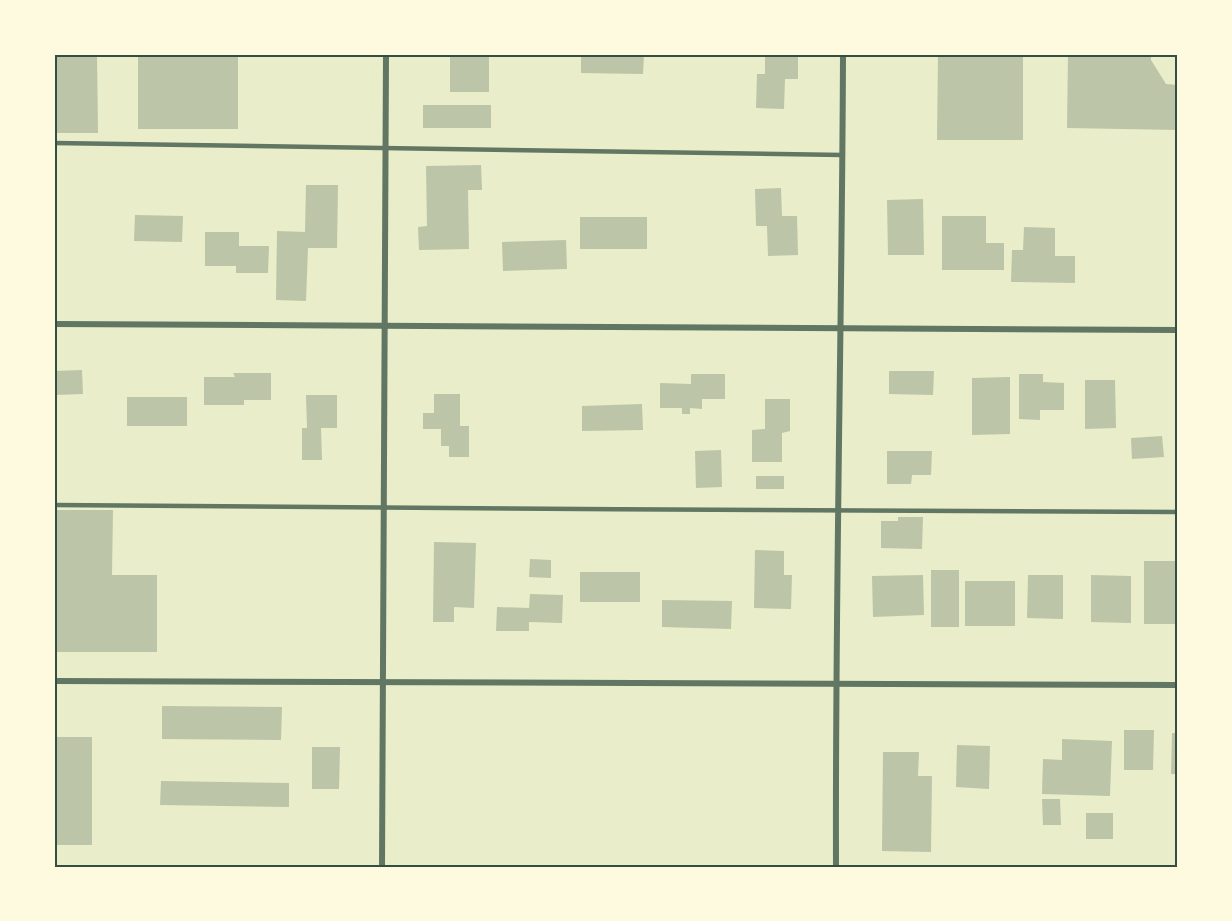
<svg xmlns="http://www.w3.org/2000/svg" width="1232" height="921" viewBox="0 0 1232 921" font-family="'PT Sans',sans-serif">
<style>
.building{fill:#bcc5a7}
.lines{fill:none;stroke-linecap:round;stroke-linejoin:round}
.service{stroke:#617663;stroke-width:4.5}
.minor{stroke:#617663;stroke-width:6}
.neatline{fill:none;stroke:#344e41;stroke-width:2}
</style>
<rect width="100%" height="100%" fill="#e9edc9"/>
<g class="building">
<polygon points="54,54 97,54 98,133 54,133"/>
<rect x="138" y="54" width="100" height="75"/>
<rect x="450" y="54" width="39" height="38"/>
<polygon points="581,54 644,54 643,74 581,73"/>
<polygon points="765,54 798,54 798,79 785,79 784,109 756,108 757,74 765,74"/>
<polygon points="938,54 1023,54 1023,140 937,140"/>
<polygon points="1068,54 1151,54 1151,60 1166,84 1178,85 1178,130 1067,128"/>
<rect x="423" y="105" width="68" height="23"/>
<polygon points="481,165 482,190 468,190 469,249 419,250 418,227 427,226 426,166"/>
<polygon points="306,185 338,185 337,248 308,248 306,301 276,300 277,231 305,232"/>
<polygon points="781,188 782,216 797,216 798,255 768,256 767,226 756,226 755,189"/>
<polygon points="923,199 924,255 888,255 887,200"/>
<polygon points="135,215 183,216 182,242 134,241"/>
<polygon points="942,216 986,216 986,243 1004,243 1004,270 942,270"/>
<rect x="580" y="217" width="67" height="32"/>
<polygon points="1024,227 1055,228 1055,256 1075,256 1075,283 1011,282 1012,250 1023,250"/>
<polygon points="205,232 239,232 239,246 269,246 268,273 236,273 236,266 205,266"/>
<polygon points="566,240 567,269 503,271 502,242"/>
<polygon points="82,370 83,394 54,395 54,371"/>
<polygon points="889,371 934,371 933,395 889,394"/>
<polygon points="233,373 271,373 271,400 244,400 244,405 204,405 204,377 235,377"/>
<polygon points="691,374 725,374 725,399 702,399 702,409 690,408 690,414 682,414 682,408 660,408 660,383 691,384"/>
<polygon points="1019,374 1043,374 1043,382 1064,383 1064,410 1040,410 1040,420 1019,419"/>
<polygon points="1010,377 1010,434 972,435 972,378"/>
<polygon points="1085,380 1115,380 1116,428 1085,429"/>
<polygon points="434,394 460,394 460,426 469,426 469,457 449,457 449,446 441,446 441,429 423,429 423,413 434,413"/>
<polygon points="306,395 337,395 337,428 321,428 322,460 302,460 302,428 307,428"/>
<rect x="127" y="397" width="60" height="29"/>
<polygon points="765,399 790,399 790,431 782,433 782,462 752,462 752,430 765,429"/>
<polygon points="642,404 643,430 582,431 582,406"/>
<polygon points="1162,436 1164,457 1132,459 1131,438"/>
<polygon points="721,450 722,487 696,488 695,451"/>
<polygon points="887,451 932,451 931,475 912,475 911,484 887,484"/>
<rect x="756" y="476" width="28" height="13"/>
<polygon points="54,510 113,510 112,575 157,575 157,652 54,652"/>
<polygon points="898,517 923,517 922,549 881,548 881,521 898,521"/>
<polygon points="434,542 476,543 474,608 454,607 454,622 433,622"/>
<polygon points="755,550 784,551 784,575 792,575 791,609 754,608"/>
<polygon points="530,559 551,560 551,578 529,577"/>
<rect x="1144" y="561" width="34" height="63"/>
<rect x="931" y="570" width="28" height="57"/>
<rect x="580" y="572" width="60" height="30"/>
<polygon points="923,575 924,615 873,617 872,576"/>
<polygon points="1028,575 1063,575 1063,619 1027,618"/>
<polygon points="1091,575 1131,576 1131,623 1091,622"/>
<rect x="965" y="581" width="50" height="45"/>
<polygon points="530,594 563,595 562,623 529,622 529,631 496,631 497,607 529,608"/>
<polygon points="662,600 732,601 731,629 662,627"/>
<polygon points="162,706 282,707 281,740 162,739"/>
<polygon points="1124,730 1154,730 1153,770 1124,770"/>
<polygon points="1172,733 1178,733 1178,774 1171,774"/>
<rect x="54" y="737" width="38" height="108"/>
<polygon points="1062,739 1112,741 1110,796 1042,794 1043,759 1062,760"/>
<polygon points="957,745 990,746 989,789 956,787"/>
<polygon points="312,747 340,747 339,789 312,789"/>
<polygon points="883,752 919,752 918,776 932,776 931,852 882,851"/>
<polygon points="161,781 289,783 289,807 160,805"/>
<polygon points="1042,799 1060,799 1061,825 1043,825"/>
<rect x="1086" y="813" width="27" height="26"/>
</g>
<g class="lines">
<g class="service">
<polyline points="54,143 843,155"/>
<path d="M 54,505 C 429,510 803,509 1178,512"/>
</g>
<g class="minor">
<polyline points="54,324 1178,330"/>
<polyline points="54,681 1178,685"/>
<polyline points="382,867 386,54"/>
<path d="M 836,867 C 835,596 842,325 843,54"/>
</g>
</g>
<rect width="1232" height="921" fill="none" stroke="#fefae0" stroke-width="111"/>
<rect x="56" y="56" width="1120" height="810" class="neatline"/>
</svg>
